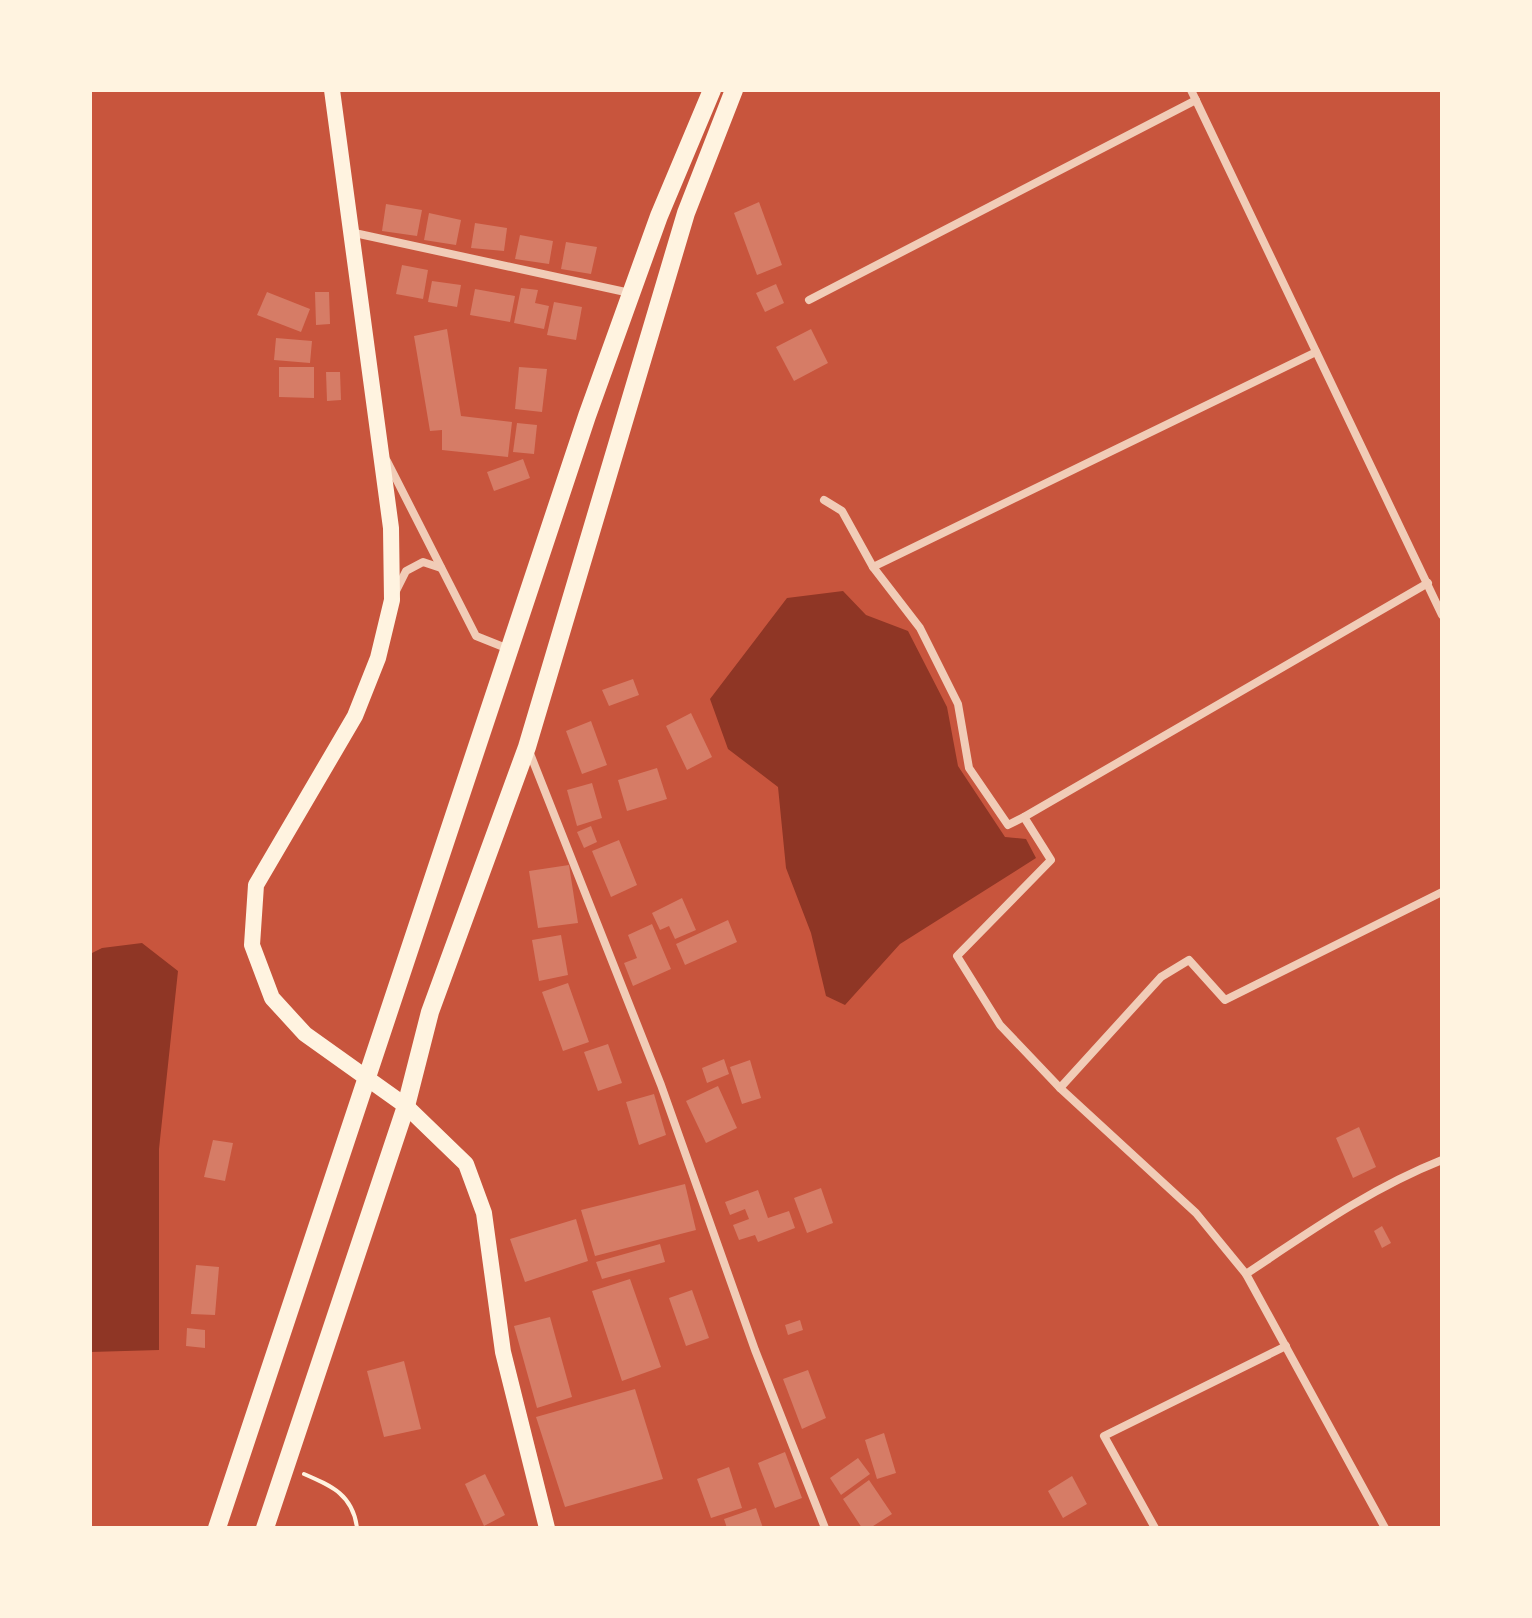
<svg xmlns="http://www.w3.org/2000/svg" width="1532" height="1618" viewBox="0 0 1532 1618" font-family="'Playfair Display',serif">
<style>
.water{fill:#8f3625}
.building{fill:#d67c66}
.lines{fill:none;stroke-linecap:round;stroke-linejoin:round}
.path{stroke:#fff3e0;stroke-width:4}
.minor{stroke:#f1ccb7;stroke-width:8}
.secondary{stroke:#fff3e0;stroke-width:16}
.primary{stroke:#fff3e0;stroke-width:18}
</style>
<rect width="100%" height="100%" fill="#c8553d"/>
<g class="water">
<polygon points="843,591 866,615 908,631 947,707 958,766 1005,837 1026,839 1036,858 900,944 845,1005 826,996 811,933 786,868 778,787 728,749 710,699 787,598"/>
<polygon points="142,943 178,971 159,1149 159,1350 90,1352 90,954 102,948"/>
</g>
<g class="building">
<polygon points="759,202 782,265 757,275 734,213"/>
<polygon points="386,204 422,210 417,236 382,231"/>
<polygon points="429,213 461,220 456,245 424,240"/>
<polygon points="475,223 507,228 504,251 471,248"/>
<polygon points="520,235 553,241 549,264 515,259"/>
<polygon points="566,242 597,247 591,274 561,269"/>
<polygon points="402,265 428,270 423,299 396,294"/>
<polygon points="432,281 461,285 457,307 428,302"/>
<polygon points="776,284 784,303 765,312 756,293"/>
<polygon points="521,288 538,290 535,303 549,306 544,329 514,323"/>
<polygon points="475,289 515,296 510,322 470,315"/>
<polygon points="267,292 310,309 301,332 257,315"/>
<polygon points="315,292 329,292 330,324 316,325"/>
<polygon points="554,302 582,307 576,340 547,335"/>
<polygon points="447,329 461,416 512,422 508,457 442,450 442,430 430,431 414,336"/>
<polygon points="811,329 828,363 794,381 776,347"/>
<polygon points="276,338 312,341 310,363 274,360"/>
<polygon points="279,367 314,367 314,398 279,397"/>
<polygon points="519,367 547,369 542,412 515,409"/>
<polygon points="326,372 340,372 341,400 327,401"/>
<polygon points="517,423 537,425 534,454 513,452"/>
<polygon points="523,459 530,478 494,491 487,472"/>
<polygon points="633,679 639,695 609,706 602,690"/>
<polygon points="691,713 712,757 687,770 666,726"/>
<polygon points="591,721 607,765 582,774 566,731"/>
<polygon points="657,768 667,799 627,811 618,780"/>
<polygon points="592,783 602,818 577,826 567,790"/>
<polygon points="591,826 597,842 584,848 577,832"/>
<polygon points="619,840 637,885 611,897 592,851"/>
<polygon points="569,865 578,923 538,928 529,871"/>
<polygon points="682,898 696,930 675,939 669,926 660,930 652,913"/>
<polygon points="728,920 737,942 685,965 676,944"/>
<polygon points="652,924 671,969 633,986 624,963 637,958 628,935"/>
<polygon points="561,935 568,975 539,981 532,940"/>
<polygon points="568,983 589,1042 563,1051 542,992"/>
<polygon points="608,1044 622,1083 598,1091 584,1052"/>
<polygon points="724,1059 729,1074 707,1083 702,1068"/>
<polygon points="750,1060 761,1098 742,1104 730,1067"/>
<polygon points="718,1086 737,1128 706,1143 686,1101"/>
<polygon points="654,1094 666,1135 639,1145 626,1102"/>
<polygon points="1359,1127 1376,1167 1353,1178 1336,1138"/>
<polygon points="213,1140 233,1143 225,1181 204,1177"/>
<polygon points="685,1184 696,1230 595,1256 581,1210"/>
<polygon points="821,1188 833,1223 807,1233 794,1198"/>
<polygon points="758,1190 768,1218 789,1211 795,1228 758,1242 755,1235 739,1240 733,1225 749,1219 745,1209 730,1215 725,1202"/>
<polygon points="576,1219 588,1261 525,1282 510,1239"/>
<polygon points="1382,1226 1391,1243 1382,1248 1374,1231"/>
<polygon points="660,1244 665,1262 602,1279 596,1262"/>
<polygon points="196,1265 219,1267 215,1315 191,1314"/>
<polygon points="630,1279 661,1367 622,1381 592,1291"/>
<polygon points="692,1290 709,1338 686,1346 669,1298"/>
<polygon points="550,1317 572,1397 537,1408 514,1326"/>
<polygon points="800,1320 803,1330 788,1335 785,1325"/>
<polygon points="187,1328 205,1330 205,1348 186,1346"/>
<polygon points="404,1361 421,1429 384,1437 367,1371"/>
<polygon points="808,1370 826,1418 802,1429 783,1379"/>
<polygon points="635,1389 663,1479 565,1507 536,1417"/>
<polygon points="884,1433 896,1473 877,1479 865,1440"/>
<polygon points="785,1452 802,1498 775,1508 758,1463"/>
<polygon points="858,1458 870,1474 841,1495 830,1478"/>
<polygon points="729,1467 742,1508 711,1518 697,1479"/>
<polygon points="485,1474 505,1515 484,1526 465,1484"/>
<polygon points="1072,1476 1087,1504 1063,1518 1048,1491"/>
<polygon points="869,1480 892,1514 870,1528 862,1528 843,1499"/>
<polygon points="756,1508 763,1528 727,1528 724,1519"/>
</g>
<g class="lines">
<path class="path" d="M 304,1474 C 332,1486 353,1495 357,1528"/>
<g class="minor">
<polyline points="1191,90 1442,615"/>
<polyline points="350,232 630,293"/>
<polyline points="809,300 1196,100"/>
<polyline points="387,461 476,636 511,650"/>
<polyline points="824,500 842,511 873,567 920,628 958,704 969,768 1008,825 1024,817 1051,860 957,956 1000,1025 1060,1088 1196,1213 1246,1274 1385,1528"/>
<polyline points="873,567 1316,352"/>
<polyline points="395,593 406,571 423,562 441,568"/>
<polyline points="529,751 661,1085 755,1350 825,1528"/>
<polyline points="1024,817 1428,583"/>
<polyline points="1060,1088 1161,977 1189,960 1225,1000 1442,892"/>
<path d="M 1246,1274 C 1309,1232 1371,1188 1442,1160"/>
<polyline points="1155,1528 1104,1436 1286,1346"/>
</g>
<polyline class="secondary" points="332,90 391,528 392,600 378,658 355,716 256,885 252,945 272,998 305,1034 406,1106 466,1164 484,1213 503,1352 547,1528"/>
<g class="primary">
<polyline points="217,1528 587,416 659,216 712,90"/>
<polyline points="265,1528 406,1106 430,1012 527,747 686,213 734,90"/>
</g>
</g>
<rect width="1532" height="1618" fill="none" stroke="#fff3e0" stroke-width="184"/>
</svg>
